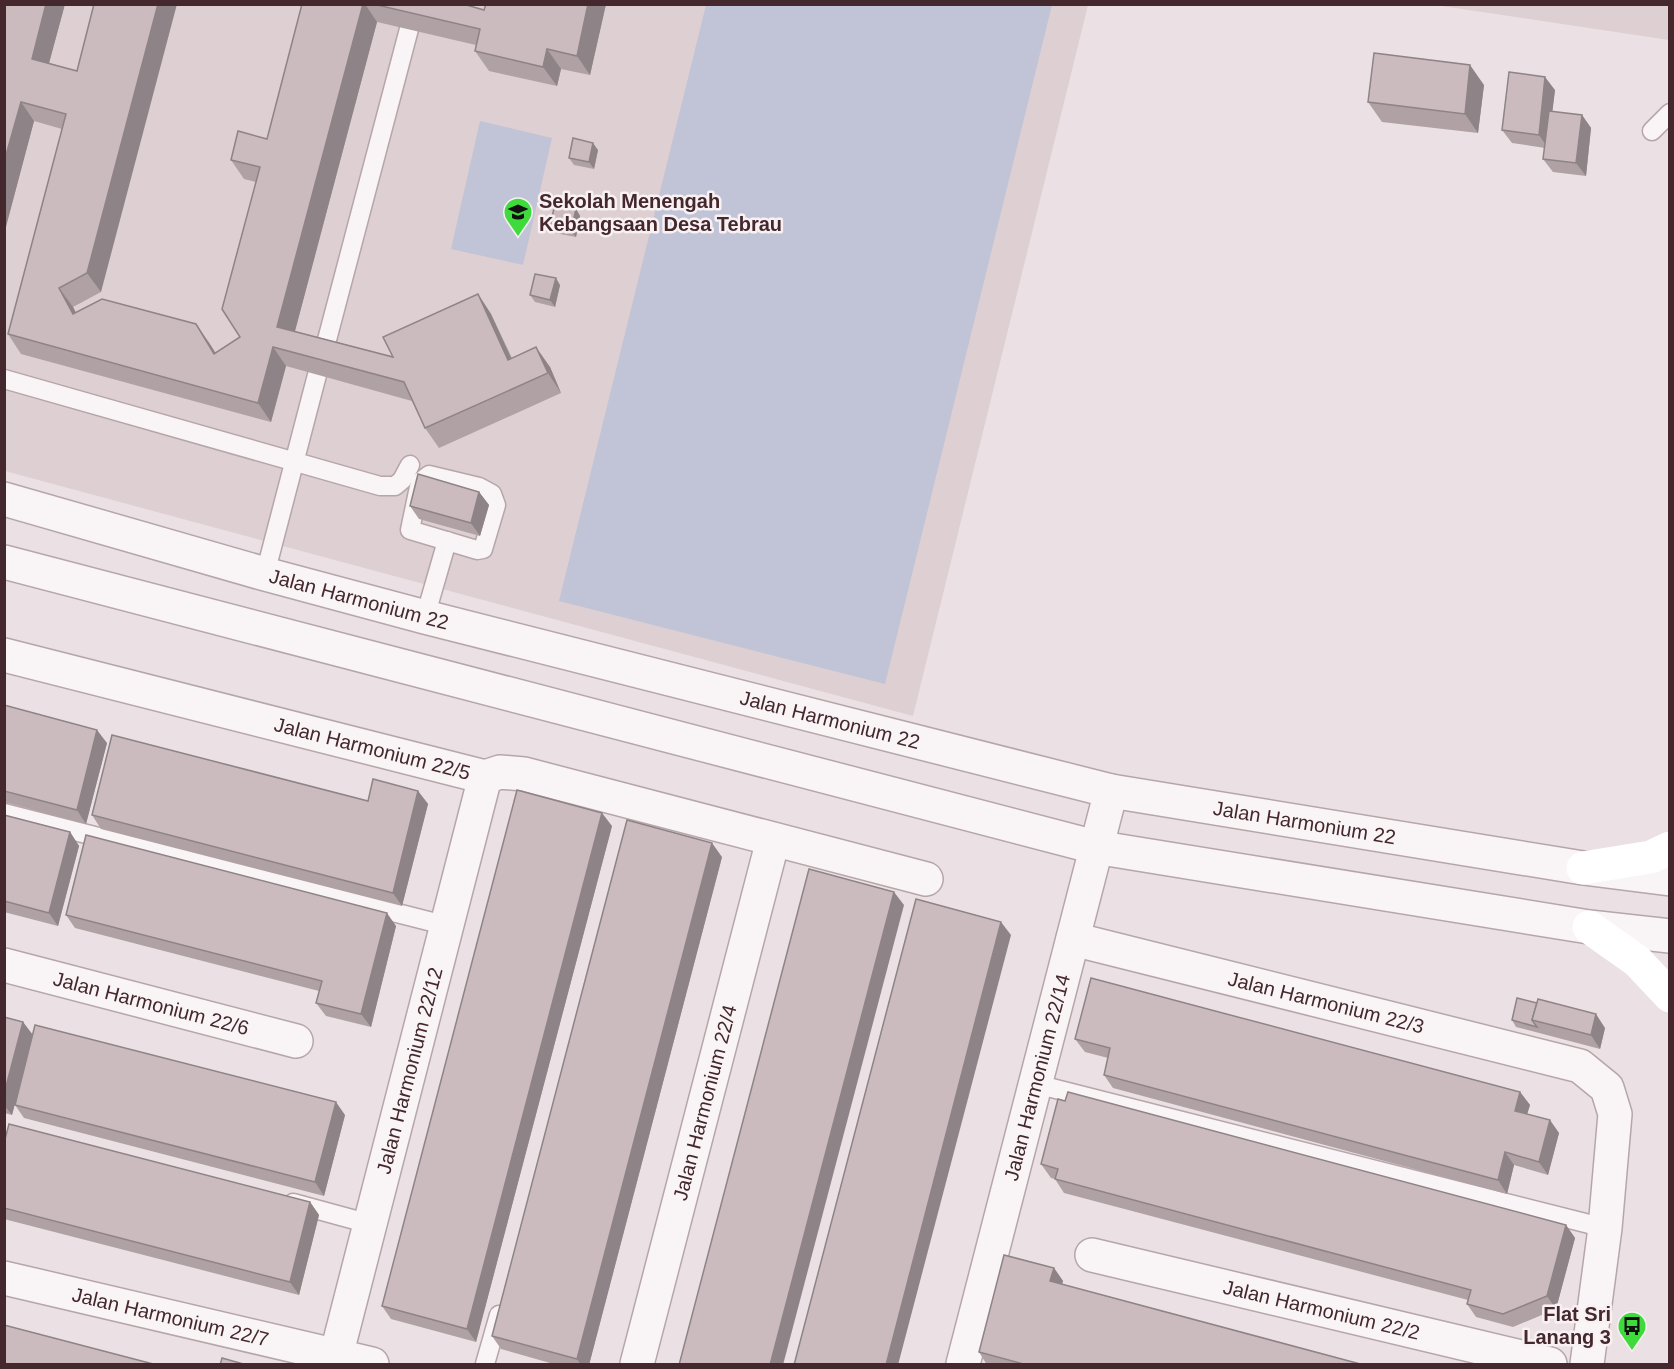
<svg xmlns="http://www.w3.org/2000/svg" width="1674" height="1369" viewBox="0 0 1674 1369" font-family="Arial,sans-serif">
<style>
.built{fill:#ddcfd2}
.green{fill:#c1c4d6}
.lines{fill:none;stroke-linecap:round;stroke-linejoin:round}
.service-casing{stroke:#b6a6aa;stroke-width:21}
.minor-casing{stroke:#b6a6aa;stroke-width:36}
.tertiary-casing{stroke:#b6a6aa;stroke-width:36}
.service{stroke:#f9f4f5;stroke-width:18}
.minor{stroke:#f9f4f5;stroke-width:33}
.tertiary{stroke:#f9f4f5;stroke-width:33}
.secondary{stroke:#fff;stroke-width:33}
.wall{fill:#afa1a4}
.shaded-wall{fill:#8e8386}
.building{fill:#cbbbbf;stroke:#8e8386;stroke-width:1.5}
.labels{text-anchor:middle;stroke-width:5;stroke-linejoin:round;paint-order:stroke}
.poi-label{font-size:20px;font-weight:bold;fill:#44282e;stroke:#f8f1f3;text-anchor:start}
.street-label{font-size:20px;fill:#44282e;stroke:#f8f1f3}
</style>
<rect width="100%" height="100%" fill="#ebe1e4"/>
<g class="built">
<polygon points="4,5 1088,5 913,716 5,471"/>
<polygon points="1435,5 1669,5 1669,40"/>
</g>
<g class="green">
<polygon points="706,5 1052,5 885,684 559,601"/>
<polygon points="480,121 552,138 523,265 451,249"/>
</g>
<g class="lines">
<g class="service-casing">
<g id="service">
<polyline points="1652,131 1670,113"/>
<polyline points="323,355 409,29"/>
<polyline points="4,379 380,486 395,486 402,480 410,465"/>
<polygon points="429,475 479,487 492,494 496,505 483,549 477,550 410,530 420,482"/>
<polyline points="265,574 317,375"/>
<polyline points="425,617 447,541"/>
<polyline points="4,813 448,926"/>
<polyline points="1036,1084 1605,1228"/>
<polyline points="293,1203 370,1224"/>
<polyline points="485,1364 499,1315"/>
</g>
</g>
<g class="minor-casing">
<g id="minor">
<path id="s1" d="M 4,655 L 485,777 L 500,772 L 524,774 L 926,879"/>
<path id="s2" d="M 1073,939 L 1580,1066 L 1607,1088 L 1615,1114 L 1605,1228 L 1587,1364"/>
<path id="s3" d="M 4,965 L 296,1041"/>
<path id="s4" d="M 1092,1255 L 1550,1364"/>
<path id="s5" d="M 4,1278 L 372,1364"/>
<path id="s6" d="M 334,1364 L 485,777"/>
<path id="s7" d="M 637,1364 L 773,840"/>
<path id="s8" d="M 963,1364 L 1111,791"/>
</g>
</g>
<g class="tertiary-casing">
<g id="tertiary">
<path id="s9" d="M 4,499 L 265,574 L 425,617 L 1111,791 L 1583,868 L 1670,879"/>
<polyline points="4,562 1095,847 1589,927 1670,936"/>
</g>
</g>
<use href="#service" class="service"/>
<use href="#minor" class="minor"/>
<use href="#tertiary" class="tertiary"/>
<g class="secondary">
<polyline points="1583,868 1651,857 1670,848"/>
<polyline points="1589,927 1637,961 1670,996"/>
</g>
</g>
<g class="wall">
<polygon points="4,4 65,4 49,63 77,71 101,292 73,307 76,313 196,324 215,353 240,337 256,182 244,179 231,160 267,139 302,4 463,4 484,10 606,4 590,75 561,69 557,86 489,71 475,51 476,45 377,22 295,331 393,357 478,294 491,314 512,358 550,367 561,393 439,448 425,428 412,401 286,366 271,422 21,354 8,334 62,129 34,121 4,234"/>
<polygon points="1484,85 1478,133 1382,122 1368,102"/>
<polygon points="1555,90 1552,112 1582,115 1591,128 1586,176 1553,172 1543,159 1545,148 1512,143 1502,130"/>
<polygon points="598,150 594,169 574,165 569,158"/>
<polygon points="576,209 580,216 576,237 555,233 550,226"/>
<polygon points="560,285 555,307 535,302 530,295"/>
<polygon points="479,492 489,505 480,536 419,519 410,506"/>
<polygon points="4,705 107,743 86,824 4,802"/>
<polygon points="418,791 428,804 402,906 101,829 92,815 368,801"/>
<polygon points="4,815 70,832 79,846 58,926 4,912"/>
<polygon points="612,826 476,1342 391,1319 382,1306"/>
<polygon points="722,857 589,1365 557,1365 501,1349 492,1336"/>
<polygon points="66,915 396,926 371,1027 326,1016 316,1003 319,991 75,928"/>
<polygon points="1517,998 1605,1028 1600,1049 1516,1027 1512,1020"/>
<polygon points="4,1017 23,1022 32,1035 345,1115 324,1196 24,1118 15,1105 22,1077 12,1115 4,1113"/>
<polygon points="1075,1039 1520,1092 1530,1105 1527,1114 1559,1133 1548,1175 1514,1165 1507,1194 1113,1088 1104,1075 1108,1058 1085,1052"/>
<polygon points="4,1131 7,1134 310,1202 319,1215 299,1295 4,1219"/>
<polygon points="1041,1164 1566,1225 1575,1238 1556,1309 1513,1327 1476,1317 1467,1304 1468,1300 1064,1193 1055,1179 1051,1178"/>
<polygon points="1054,1268 1063,1281 1062,1284 1364,1365 987,1365 979,1352"/>
</g>
<g class="shaded-wall">
<polygon points="46,4 65,4 45,78 32,59"/>
<polygon points="158,4 177,4 101,292 87,273"/>
<polygon points="363,4 365,4 377,22 291,346 277,327"/>
<polygon points="588,4 606,4 590,75 577,56"/>
<polygon points="547,49 561,69 557,86 543,67"/>
<polygon points="1470,65 1484,85 1478,133 1465,114"/>
<polygon points="1545,77 1555,90 1548,148 1539,135"/>
<polygon points="21,102 34,121 4,234 4,162"/>
<polygon points="1582,115 1591,128 1586,176 1576,163"/>
<polygon points="593,143 598,150 594,169 589,162"/>
<polygon points="576,209 580,216 576,237 571,231"/>
<polygon points="556,278 560,285 555,307 550,300"/>
<polygon points="59,288 73,307 87,334 73,314"/>
<polygon points="478,294 491,314 521,380 508,360"/>
<polygon points="196,324 210,344 228,373 214,354"/>
<polygon points="273,347 286,366 271,422 258,403"/>
<polygon points="536,347 550,367 561,393 548,373"/>
<polygon points="479,492 489,505 480,536 471,523"/>
<polygon points="97,730 107,743 86,824 77,810"/>
<polygon points="418,791 428,804 402,906 393,893"/>
<polygon points="602,813 612,826 476,1342 467,1329"/>
<polygon points="70,832 79,846 58,926 49,913"/>
<polygon points="712,843 722,857 589,1365 581,1365 577,1359"/>
<polygon points="894,892 904,905 783,1365 770,1365"/>
<polygon points="387,913 396,926 371,1027 361,1014"/>
<polygon points="1001,922 1011,935 898,1365 886,1365"/>
<polygon points="1596,1014 1605,1028 1600,1049 1591,1035"/>
<polygon points="23,1022 33,1035 12,1115 4,1105 4,1094"/>
<polygon points="1520,1092 1530,1105 1524,1124 1515,1111"/>
<polygon points="336,1102 345,1115 324,1196 315,1182"/>
<polygon points="1550,1120 1559,1133 1548,1175 1539,1162"/>
<polygon points="1505,1152 1514,1165 1507,1194 1498,1180"/>
<polygon points="310,1202 319,1215 299,1295 290,1282"/>
<polygon points="1566,1225 1575,1238 1556,1309 1547,1296"/>
<polygon points="1054,1268 1063,1281 1059,1294 1050,1281"/>
</g>
<g class="building">
<polygon points="4,4 46,4 32,59 77,71 94,4 158,4 87,273 59,288 73,314 102,299 196,324 214,354 240,337 222,309 260,167 231,160 238,131 267,139 302,4 363,4 277,327 393,357 383,337 478,294 508,360 536,347 548,373 425,428 404,382 273,347 258,403 8,334 66,114 21,102 4,162"/>
<polygon points="373,4 463,4 484,10 486,4 588,4 577,56 547,49 543,67 475,51 480,29"/>
<polygon points="1374,53 1470,65 1465,114 1368,102"/>
<polygon points="1509,72 1545,77 1539,135 1502,130"/>
<polygon points="1549,111 1582,115 1576,163 1543,159"/>
<polygon points="573,138 593,143 589,162 569,158"/>
<polygon points="555,204 576,209 571,231 550,226"/>
<polygon points="535,274 556,278 550,300 530,295"/>
<polygon points="418,474 479,492 471,523 410,506"/>
<polygon points="4,705 97,730 77,810 4,791"/>
<polygon points="112,735 368,801 373,779 418,791 393,893 92,815"/>
<polygon points="517,790 602,813 467,1329 382,1306"/>
<polygon points="4,815 70,832 49,913 4,901"/>
<polygon points="627,820 712,843 577,1359 492,1336"/>
<polygon points="86,835 387,913 361,1014 316,1003 322,981 66,915"/>
<polygon points="809,869 894,892 770,1365 679,1365"/>
<polygon points="916,899 1001,922 886,1365 794,1365"/>
<polygon points="1091,978 1520,1092 1515,1111 1550,1120 1539,1162 1505,1152 1498,1180 1104,1075 1110,1048 1075,1039"/>
<polygon points="1517,998 1537,1003 1532,1020 1537,1027 1512,1020"/>
<polygon points="1538,999 1596,1014 1591,1035 1532,1020"/>
<polygon points="4,1017 23,1022 4,1094"/>
<polygon points="35,1025 336,1102 315,1182 15,1105"/>
<polygon points="1068,1092 1566,1225 1547,1296 1503,1314 1467,1304 1471,1290 1055,1179 1058,1169 1041,1164 1058,1099 1065,1101"/>
<polygon points="9,1124 310,1202 290,1282 4,1208 4,1143"/>
<polygon points="1004,1255 1054,1268 1050,1281 1364,1365 1027,1365 979,1352"/>
<polygon points="4,1325 157,1365 4,1365"/>
<polygon points="222,1358 247,1365 220,1365"/>
</g>
<defs>
<g id="school-pin" transform="scale(1.5)"><path d="M0 17L-7.5 6A9.5 9.5 0 1 1 7.5 6Z" fill="#3fda3c" stroke="#f8f1f3"/><path d="M0-5L7-2L0 1L-7-2ZM-4 1L0 2.5L4 1V4Q0 6-4 4Z" fill="#111"/></g>
<g id="bus-pin" transform="scale(1.5)"><path d="M0 17L-7.5 6A9.5 9.5 0 1 1 7.5 6Z" fill="#3fda3c" stroke="#f8f1f3"/><path d="M-5-6H5V4H4V6H2V4H-2V6H-4V4H-5ZM-3.5-4V0h7V-4ZM-3.5 1.2v1.5H-2V1.2ZM2 1.2v1.5H3.5V1.2Z" fill="#111"/></g>
</defs>
<g fill-rule="evenodd">
<use href="#school-pin" x="518" y="212"/>
<use href="#bus-pin" x="1632" y="1326"/>
</g>
<g class="labels">
<g class="poi-label">
<text x="539" y="208">Sekolah Menengah<tspan x="539" dy="23">Kebangsaan Desa Tebrau</tspan></text>
<text x="1611" y="1321" text-anchor="end">Flat Sri<tspan x="1611" dy="23">Lanang 3</tspan></text>
</g>
<g class="street-label">
<text dy="7" stroke="none"><textPath href="#s9" startOffset="369">Jalan Harmonium 22</textPath></text>
<text dy="7" stroke="none"><textPath href="#s9" startOffset="855">Jalan Harmonium 22</textPath></text>
<text dy="7" stroke="none"><textPath href="#s1" startOffset="380">Jalan Harmonium 22/5</textPath></text>
<text dy="7" stroke="none"><textPath href="#s9" startOffset="1341">Jalan Harmonium 22</textPath></text>
<text dy="7" stroke="none"><textPath href="#s2" startOffset="261">Jalan Harmonium 22/3</textPath></text>
<text dy="7" stroke="none"><textPath href="#s3" startOffset="152">Jalan Harmonium 22/6</textPath></text>
<text dy="7" stroke="none"><textPath href="#s6" startOffset="303">Jalan Harmonium 22/12</textPath></text>
<text dy="7" stroke="none"><textPath href="#s8" startOffset="296">Jalan Harmonium 22/14</textPath></text>
<text dy="7" stroke="none"><textPath href="#s7" startOffset="270">Jalan Harmonium 22/4</textPath></text>
<text dy="7" stroke="none"><textPath href="#s4" startOffset="236">Jalan Harmonium 22/2</textPath></text>
<text dy="7" stroke="none"><textPath href="#s5" startOffset="171">Jalan Harmonium 22/7</textPath></text>
</g>
</g>
<rect width="1674" height="1369" fill="none" stroke="#44282e" stroke-width="12"/>
</svg>
